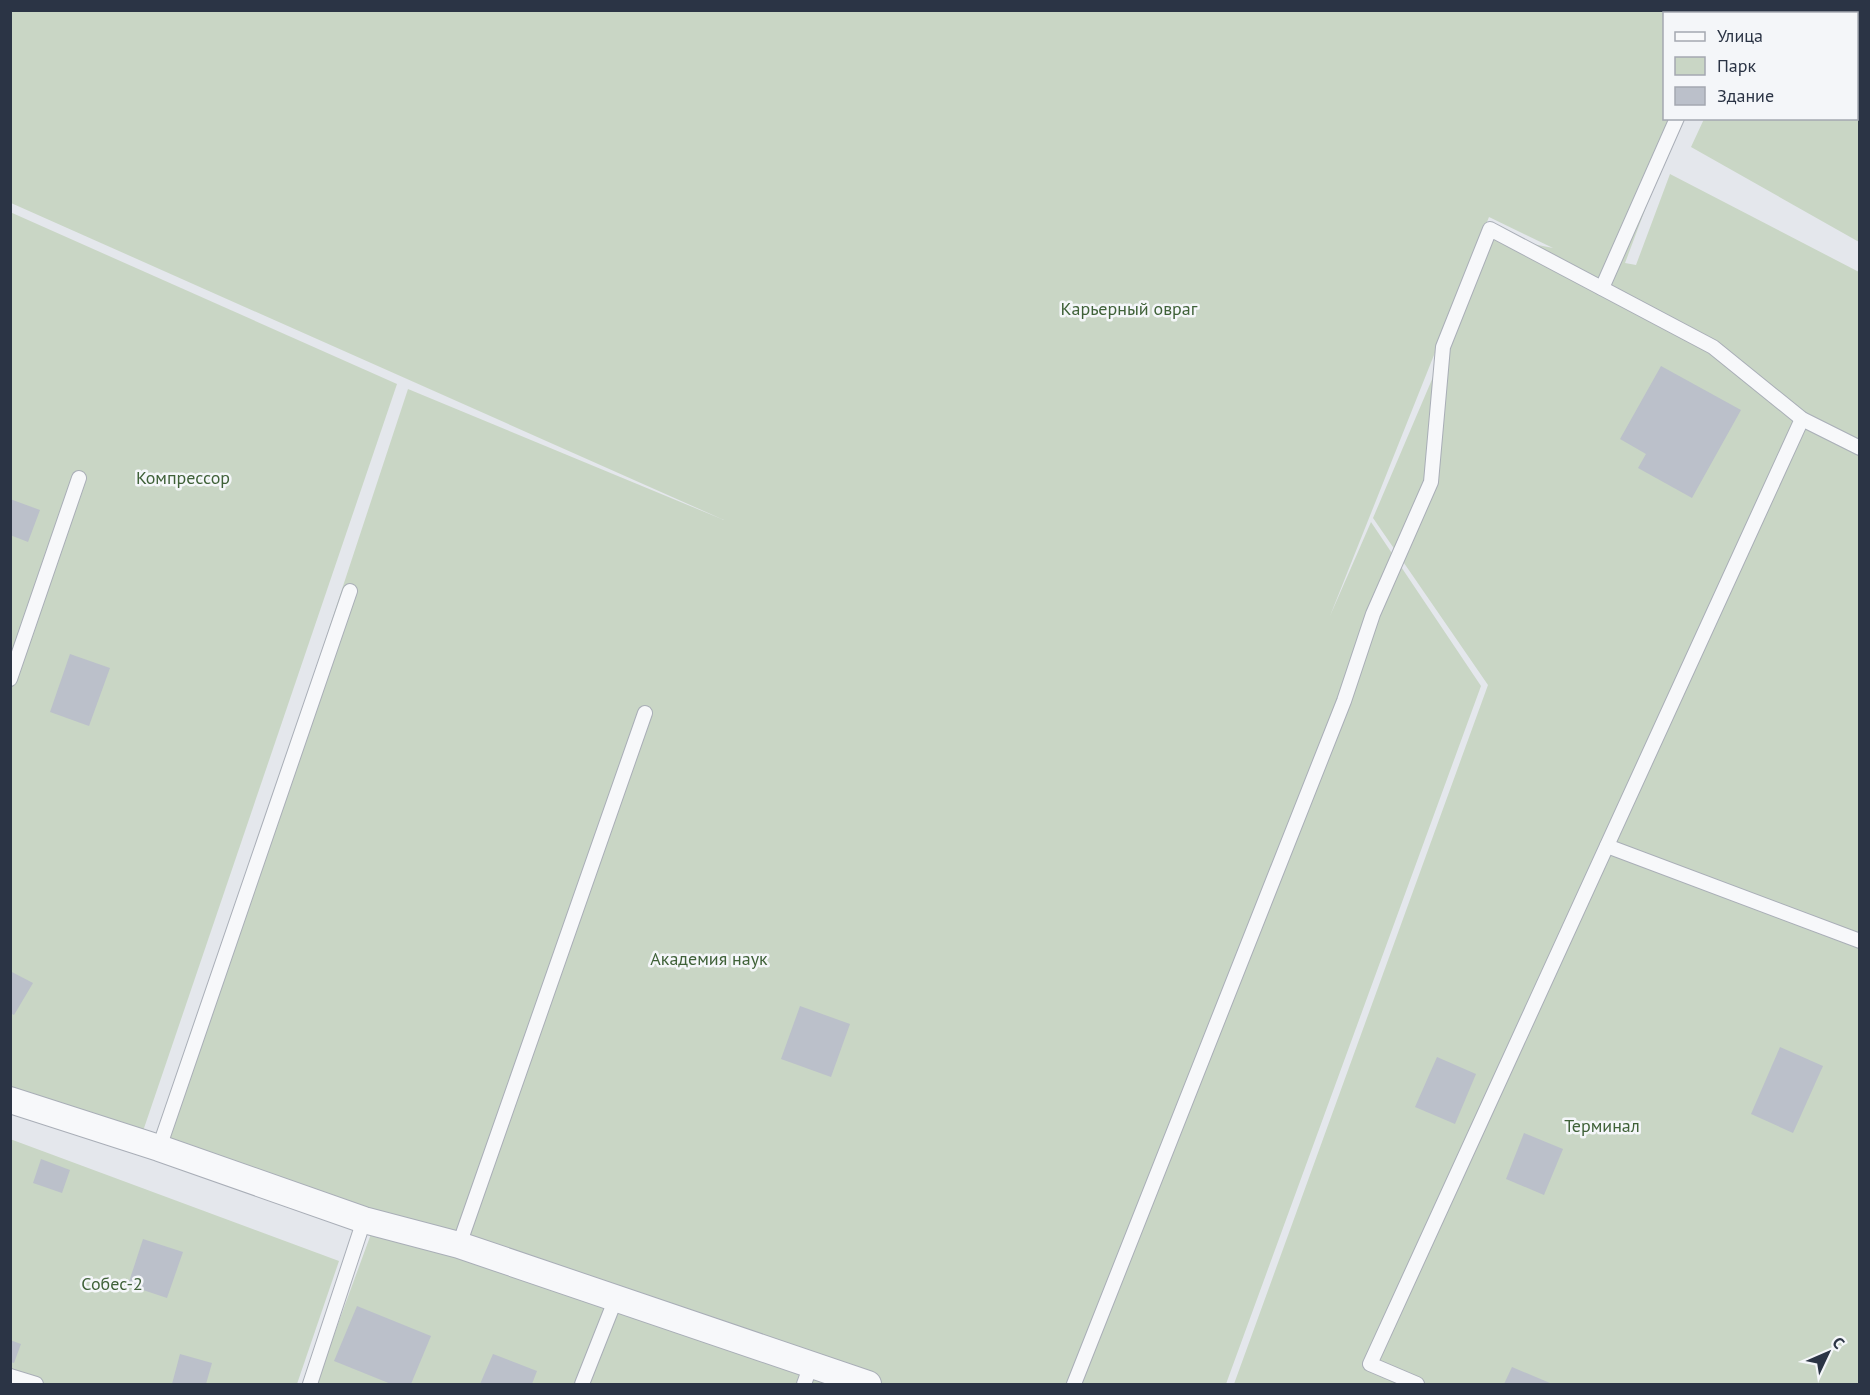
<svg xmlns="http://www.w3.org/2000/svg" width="1870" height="1395" viewBox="0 0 1870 1395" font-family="'PT Sans',sans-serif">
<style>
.green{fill:#c9d6c5}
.building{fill:#bbc0ca}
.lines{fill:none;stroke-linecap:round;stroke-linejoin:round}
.lane-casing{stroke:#a9aeb7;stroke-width:16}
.street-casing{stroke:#a9aeb7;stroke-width:28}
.lane{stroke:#f7f8fa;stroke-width:14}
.street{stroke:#f7f8fa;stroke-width:26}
.labels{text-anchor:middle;stroke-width:5;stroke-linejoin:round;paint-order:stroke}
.park-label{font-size:18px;fill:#3f6138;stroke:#f4f6f9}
</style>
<rect width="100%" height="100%" fill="#e4e7ec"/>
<g class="green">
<polygon points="1753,10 1859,11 1859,242 1691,147 1704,119 1856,118 1856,14 1752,13"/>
<polygon points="11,11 1719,11 1718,13 1664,14 1664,118 1679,119 1625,263 1636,265 1670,174 1859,272 1859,1384 1234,1384 1488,685 1373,518 1493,236 1553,248 1489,217 1330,616 1371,522 1481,686 1226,1384 316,1384 375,1223 159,1144 408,389 724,520 11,203"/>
<polygon points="10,212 397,384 141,1137 11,1090"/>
<polygon points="10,1139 339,1261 297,1384 11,1384"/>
</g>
<g class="building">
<polygon points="1661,366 1741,410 1692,498 1638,468 1646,454 1620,439"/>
<polygon points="10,499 40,510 28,542 10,535"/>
<polygon points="70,654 110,668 89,726 50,712"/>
<polygon points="10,971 33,983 14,1015 10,1013"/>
<polygon points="800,1006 850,1024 831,1077 781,1059"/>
<polygon points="1780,1047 1823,1066 1793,1133 1751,1114"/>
<polygon points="1437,1057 1476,1074 1455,1124 1415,1107"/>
<polygon points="1524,1133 1563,1149 1544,1195 1506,1179"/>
<polygon points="41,1159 70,1170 62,1193 33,1183"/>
<polygon points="143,1239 183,1252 167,1298 128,1285"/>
<polygon points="357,1306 431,1336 411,1384 391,1384 334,1361"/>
<polygon points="10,1340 21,1344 14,1363 10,1362"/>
<polygon points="180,1354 212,1363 206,1384 172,1384"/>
<polygon points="493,1354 537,1371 532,1384 480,1384"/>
<polygon points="1512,1367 1550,1383 1549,1384 1504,1384"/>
</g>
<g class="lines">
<g class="lane-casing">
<g id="lane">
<polyline points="1723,14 1724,10"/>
<polyline points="1602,288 1677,118"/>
<polyline points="10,679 79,478"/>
<polyline points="1607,846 1860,941"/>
<polyline points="159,1148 350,591"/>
<polyline points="459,1245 645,713"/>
<polyline points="10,1376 36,1384"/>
<polyline points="310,1384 364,1220"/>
<polyline points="582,1384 616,1298"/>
<polyline points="804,1384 811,1365"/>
<polyline points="1074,1384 1344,701 1373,614 1431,482 1443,347 1490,229 1713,347 1802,419 1860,448"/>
<polyline points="1417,1384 1370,1364 1802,419"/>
</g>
</g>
<g class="street-casing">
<polyline id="street" points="10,1100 159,1148 364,1220 459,1245 868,1384"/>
</g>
<use href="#lane" class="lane"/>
<use href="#street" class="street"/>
</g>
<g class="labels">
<g class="park-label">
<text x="1129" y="315">Карьерный овраг</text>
<text x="183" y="484">Компрессор</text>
<text x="709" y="965">Академия наук</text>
<text x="1602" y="1132">Терминал</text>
<text x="112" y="1290">Собес-2</text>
</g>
</g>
<rect width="1870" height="1395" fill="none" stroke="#2b3445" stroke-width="24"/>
<rect x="1663" y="12" width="195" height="108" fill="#f4f6f9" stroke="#a4a8b1" stroke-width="1.5"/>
<rect x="1675" y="32" width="30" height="9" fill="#f7f8fa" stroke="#a4a8b1" stroke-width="1.5"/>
<text x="1717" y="42" font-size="18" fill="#2b3445">Улица</text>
<rect x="1675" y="57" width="30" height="18" fill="#c9d6c5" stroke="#a4a8b1" stroke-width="1.5"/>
<text x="1717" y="72" font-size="18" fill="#2b3445">Парк</text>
<rect x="1675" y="87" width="30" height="18" fill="#bbc0ca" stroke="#a4a8b1" stroke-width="1.5"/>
<text x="1717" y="102" font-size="18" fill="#2b3445">Здание</text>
<g transform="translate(1828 1353) rotate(46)" stroke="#f4f6f9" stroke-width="4.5" paint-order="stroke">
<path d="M0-4.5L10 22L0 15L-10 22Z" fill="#2b3445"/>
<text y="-9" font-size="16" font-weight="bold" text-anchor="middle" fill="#2b3445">С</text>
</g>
</svg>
